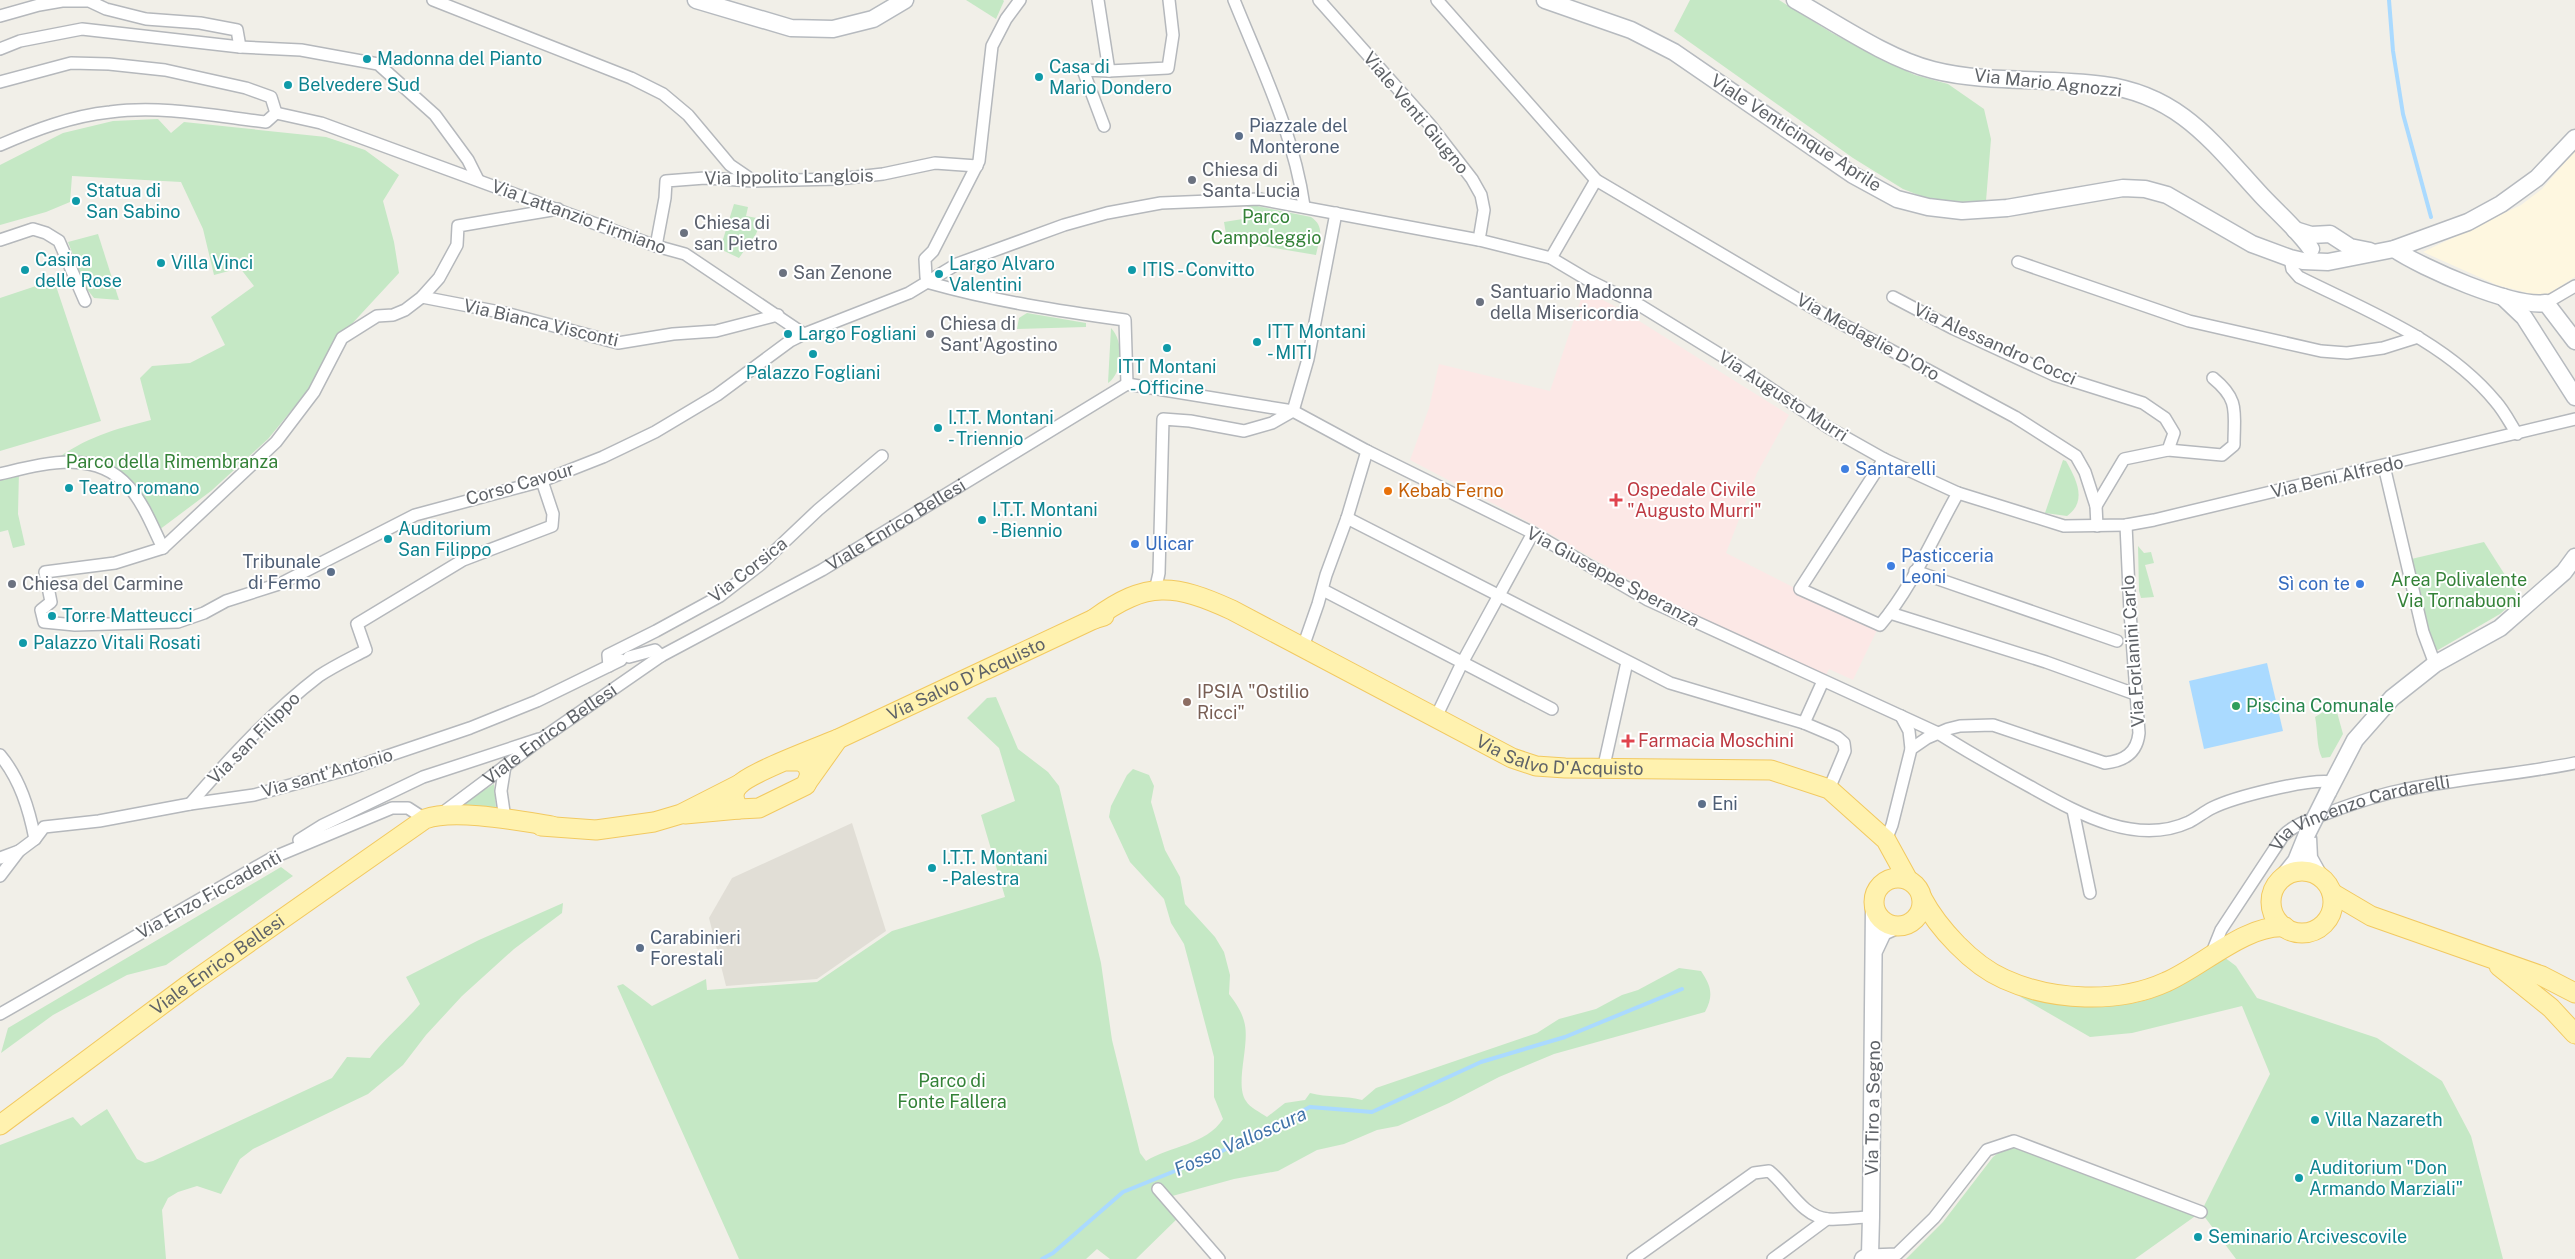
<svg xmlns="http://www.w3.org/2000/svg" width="2575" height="1259" viewBox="0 0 2575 1259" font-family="'Public Sans',sans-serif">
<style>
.commercial{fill:#fef7e0}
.education{fill:#e1ded6}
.medical{fill:#fce8e6}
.green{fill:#c5e8c5}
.water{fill:#aadaff}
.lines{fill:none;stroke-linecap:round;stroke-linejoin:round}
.stream{stroke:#aadaff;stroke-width:4}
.street-casing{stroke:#b5b8bc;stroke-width:14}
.secondary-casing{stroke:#b6babf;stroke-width:19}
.primary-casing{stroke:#f2c960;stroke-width:21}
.street{stroke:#fff;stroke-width:11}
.secondary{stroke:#fff;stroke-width:16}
.primary{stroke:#fff2af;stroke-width:19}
.secondary-bridge-casing{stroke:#b6babf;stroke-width:19;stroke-linecap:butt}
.secondary-bridge{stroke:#fff;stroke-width:16}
.culture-dot{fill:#0f9aa8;stroke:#fff;stroke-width:2}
.service-dot{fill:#5c6f8a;stroke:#fff;stroke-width:2}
.worship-dot{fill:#6b7280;stroke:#fff;stroke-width:2}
.shop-dot{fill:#3f7fe0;stroke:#fff;stroke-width:2}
.food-dot{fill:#e8710a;stroke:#fff;stroke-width:2}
.health-dot{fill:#e0444e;stroke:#fff;stroke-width:2}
.education-dot{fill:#8d6e63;stroke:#fff;stroke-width:2}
.leisure-dot{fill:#2e9e5b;stroke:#fff;stroke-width:2}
.labels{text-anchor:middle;stroke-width:4;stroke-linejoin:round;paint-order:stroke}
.culture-label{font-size:18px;fill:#0d838f;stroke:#fff;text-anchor:start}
.street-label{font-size:18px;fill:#5f6368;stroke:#fff}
.service-label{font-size:18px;fill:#4e5e75;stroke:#fff;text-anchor:start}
.worship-label{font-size:18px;fill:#5b616d;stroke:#fff;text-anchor:start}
.park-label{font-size:18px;fill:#348238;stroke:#fff}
.shop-label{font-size:18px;fill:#366cbe;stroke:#fff;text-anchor:start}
.health-label{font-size:18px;fill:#be3a42;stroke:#fff;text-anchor:start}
.food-label{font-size:18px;fill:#c56008;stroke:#fff;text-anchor:start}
.education-label{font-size:18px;fill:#785e54;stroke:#fff;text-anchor:start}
.leisure-label{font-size:18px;fill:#27864d;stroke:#fff;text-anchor:start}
.water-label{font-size:19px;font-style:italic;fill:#4174aa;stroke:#fff}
</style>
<rect width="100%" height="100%" fill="#f1efe8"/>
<polygon class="commercial" points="2575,151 2575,277 2543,297 2497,285 2423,252 2521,205 2542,189"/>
<polygon class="education" points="852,823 886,931 817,979 726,986 709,918 732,878"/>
<polygon class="medical" points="1584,290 1620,309 1789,415 1757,473 1726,553 1877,630 1853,680 1829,669 1825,677 1684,611 1538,527 1410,460 1429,408 1439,364 1550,391"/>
<g class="green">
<polygon points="966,0 1003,0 1004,1 996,19"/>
<polygon points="1690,0 1779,0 1832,33 1885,61 1915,75 1948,84 1984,109 1991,139 1986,201 1956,203 1926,198 1903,189 1853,158 1674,31"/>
<path d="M 158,119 L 171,133 L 184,122 L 326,137 L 365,150 L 399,175 L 383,201 L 394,242 L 399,273 L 336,341 L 309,389 L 268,439 L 211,491 L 159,530 L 117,474 L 54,461 C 84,438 115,429 151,420 L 140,378 L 152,366 L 190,363 L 225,345 L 211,317 L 254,286 L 240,268 L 214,275 L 203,229 L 181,182 L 72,176 L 70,202 L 46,212 L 0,225 L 0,165 L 63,133 L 113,121 Z"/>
<polygon points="734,204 748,207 746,216 762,219 756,234 739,258 720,249"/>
<path d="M 1247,204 L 1311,217 C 1326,227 1319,240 1316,255 L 1227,240 L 1224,222 L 1249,218 Z"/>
<polygon points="98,234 119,300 94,298 86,288 68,242"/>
<polygon points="54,280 101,421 0,451 0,298"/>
<polygon points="1027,313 1086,323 1086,327 1017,329 1019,318"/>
<path d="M 1111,328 C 1124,341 1123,373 1108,383 Z"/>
<path d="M 2063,460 L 2066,461 C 2076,479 2088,501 2067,516 L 2045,513 Z"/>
<polygon points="19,471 18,514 25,545 13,548 8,530 0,532 0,476"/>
<polygon points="2484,542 2519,597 2500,614 2438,650 2433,650 2407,560"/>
<polygon points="2138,546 2144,553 2151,552 2154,563 2145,565 2154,597 2141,598 2139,591"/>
<path d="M 996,697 L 1018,749 L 1048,772 L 1059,786 L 1101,963 L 1112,1040 L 1140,1153 L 1146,1161 C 1170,1146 1206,1145 1223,1119 L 1214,1097 L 1214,1057 L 1184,944 L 1171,923 L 1164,899 L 1130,862 L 1109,817 L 1111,806 L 1127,775 L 1133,769 L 1149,775 L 1154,786 L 1151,802 L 1165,850 L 1180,877 L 1185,904 L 1215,937 L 1224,952 L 1230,975 L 1229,994 C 1235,1002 1241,1010 1244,1021 C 1251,1043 1234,1084 1246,1101 C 1250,1108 1260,1112 1267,1117 L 1285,1103 L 1305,1100 L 1310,1093 C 1328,1098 1344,1095 1362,1100 L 1376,1088 L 1537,1033 L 1559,1019 L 1596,1009 L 1622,995 L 1638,990 L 1679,968 L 1701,971 C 1711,986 1714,995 1705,1012 L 1554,1054 L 1499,1077 L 1449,1103 L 1398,1126 L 1377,1130 L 1344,1144 L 1317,1150 L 1278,1171 L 1234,1179 L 1165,1198 L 1181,1215 L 1136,1259 L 1110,1259 L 1097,1249 L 1086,1259 L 739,1259 L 617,986 L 623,984 L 652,1006 L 706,979 L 707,990 L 817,982 L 892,931 L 1005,897 L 981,815 L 1015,801 L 999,748 L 967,718 L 987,698 Z"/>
<path d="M 2335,705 L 2343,734 L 2330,757 L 2322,758 C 2316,746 2318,730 2315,717 Z"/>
<polygon points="494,784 496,808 453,809"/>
<polygon points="281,867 293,876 166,965 127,975 53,1015 1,1053 8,1028"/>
<path d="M 563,903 L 562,913 L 514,949 L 462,996 L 426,1035 L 403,1065 L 368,1094 L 253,1149 L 240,1159 L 221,1194 L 197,1186 L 178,1192 L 168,1198 L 162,1210 L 166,1259 L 0,1259 L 0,1145 L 73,1117 L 81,1126 L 107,1109 L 137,1159 L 145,1163 L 153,1161 L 332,1078 L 347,1057 L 370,1058 C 385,1038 404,1023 420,1004 L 406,977 L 479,940 Z"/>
<path d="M 2224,957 L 2236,966 L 2257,998 L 2377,1038 L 2442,1081 L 2471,1136 L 2503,1259 L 2236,1259 L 2201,1212 L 2135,1259 L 1906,1259 L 1943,1222 L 1993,1157 L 2014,1141 L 2201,1212 L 2270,1074 L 2242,1006 L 2132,1033 L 2090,1037 L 2019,996 C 2061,1005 2108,1012 2150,999 C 2175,990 2201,971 2224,957 Z"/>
</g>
<polygon class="water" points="2267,663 2283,731 2204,749 2189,681"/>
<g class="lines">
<g class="stream">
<polyline points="2389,0 2393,51 2403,114 2431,217"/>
<polyline points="1042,1259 1053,1253 1123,1192 1212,1156 1310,1107 1372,1112 1481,1062 1565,1037 1682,989"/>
</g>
<g class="street-casing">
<g id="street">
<polyline points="433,0 631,78 663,94 688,115 730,165 752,180"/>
<path d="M 1020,0 L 1006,19 L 992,46 L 979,161 L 933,251 L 925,259 L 926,277 L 930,283 C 994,301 1059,311 1125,320 L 1127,384"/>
<polyline points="1098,0 1109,71"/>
<path d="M 1234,0 C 1261,67 1294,134 1304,206"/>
<polyline points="1437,0 1596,180 1818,311 2015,417 2076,456 2085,472 2096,506 2097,526"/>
<polyline points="0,16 39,5 62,1 89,1 106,9 146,19 200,23 237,30 240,47"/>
<polyline points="0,49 20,41 82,29 240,47 301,50 378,64 435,115 468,160 478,180"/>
<polyline points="0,82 71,63 109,64 165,70 246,88 271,97 276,113"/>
<polyline points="276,113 321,123 656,246 685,254 804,334"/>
<polyline points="1104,126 1083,70 1109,71 1168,68 1173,35 1169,0"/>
<path d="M 0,145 C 35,130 71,116 110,112 C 161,105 215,116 266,122 L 276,113"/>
<polyline points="558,209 458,226 457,245 439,278 422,297 405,310 393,315 377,316 342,338 314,392 276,442 163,548 115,563 45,572 51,602 41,610 44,622 75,625 178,622 204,613 226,601 282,583 415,515 542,481 603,457 655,432 717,395 790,341 804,334 909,293 957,264 1064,225 1107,213 1161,203 1259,199 1479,240 1484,210 1481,195 1472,179 1431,126 1319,0"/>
<polyline points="0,240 33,229 46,233 59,241 85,301"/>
<polyline points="1479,240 1551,258 1588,280 1641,306 1724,357 1829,428 1884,459 1958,493 2064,526 2126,525 2154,520 2575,419"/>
<polyline points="656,246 665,198 666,181 705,178 753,181 838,179 883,174 935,163 977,166"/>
<polyline points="1551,258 1596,180"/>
<path d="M 2290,258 L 2292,269 L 2299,277 C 2367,311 2446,341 2496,402 C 2504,411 2510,423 2517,434"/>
<polyline points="2018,262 2189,321 2321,351 2347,353 2383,348 2418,337"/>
<polyline points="422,297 505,313 618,343 673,334 716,331 778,315"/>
<polyline points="1893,297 1954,329 2054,375 2143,403 2165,418 2174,433 2168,450 2124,459 2096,506"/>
<polyline points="2546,303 2575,286"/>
<path d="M 1127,384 L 1293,411 L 1367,451 L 1533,533 L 1648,600 L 1938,733 C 1968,752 1998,769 2029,786 C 2076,812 2135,847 2189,822 C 2197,818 2204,812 2212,808 C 2234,797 2309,778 2333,782"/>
<polyline points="1293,411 1308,359 1336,213"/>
<path d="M 2168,450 L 2222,455 L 2234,445 C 2234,412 2240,400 2213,378"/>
<path d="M 1884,459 L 1800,589 L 1880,625 C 1913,586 1933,537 1958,493"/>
<polyline points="2384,466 2423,632 2435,664"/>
<path d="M 0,474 C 43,464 95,448 129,487 C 144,504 153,528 163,548"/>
<polyline points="1347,518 1670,683 1804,723 1837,737 1844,743 1845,751 1829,789"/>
<polyline points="1915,571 2117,641"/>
<polyline points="1323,590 1552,709"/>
<polyline points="1155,591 1159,573 1163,419 1190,421 1244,431 1272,423 1293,411"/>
<polyline points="1890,613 2046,662 2135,694"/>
<polyline points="1303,647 1318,604 1326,575 1347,518 1367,451"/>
<polyline points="629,657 655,650 661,656"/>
<polyline points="609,666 608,655 656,631 720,596 761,564 818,510 882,456"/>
<polyline points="1901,716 1909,731 1911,749"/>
<polyline points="1436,717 1462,663 1533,533"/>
<polyline points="1804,723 1823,681"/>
<path d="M 0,755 C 20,779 29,809 35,839"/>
<polyline points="1603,770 1627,662"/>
<path d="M 190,804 C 229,759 272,712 319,676 C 334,666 351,658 366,650 L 357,624 L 463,560 L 552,526 L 553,514 L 542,481"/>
<polyline points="2073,810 2090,893"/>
<path id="s1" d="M 441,814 L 544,737 L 661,656 L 822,570 L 1127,384"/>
<polyline points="505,819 501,791 505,766"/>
<polyline points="299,840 323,825 423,777 539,739"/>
<path d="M 1886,840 L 1892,825 L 1911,749 L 1927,738 L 1948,729 L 1960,726 L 1993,725 L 2105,763 C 2124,761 2137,753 2139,733 L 2130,612 L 2126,525"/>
<polyline points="0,858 19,851"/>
<polyline points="0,876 19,851 35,839 44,827 99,821 190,804 254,795 349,769 470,728 537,701 621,660"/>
<path id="s2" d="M 2211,955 L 2221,930 L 2283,836 C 2293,825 2308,821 2322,815 C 2347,806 2373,796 2398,791 C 2457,778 2516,775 2575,763"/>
<polyline points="0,1014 272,858 392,808 408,808 425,819"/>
<polyline points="1158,1189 1219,1259"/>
<path d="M 1633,1259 L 1754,1173 L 1769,1171 C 1788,1186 1802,1217 1828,1219 C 1842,1220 1857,1217 1871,1217"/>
<polyline points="1773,1259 1827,1219"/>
<polyline points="1869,1259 1870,1255 1897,1254 1934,1218 1987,1150 2014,1141 2201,1212"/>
</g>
</g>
<g class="secondary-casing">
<g id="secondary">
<polyline points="696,0 791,28 833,29 873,19 905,0"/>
<polyline points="1545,0 1631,30 1674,52 1853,175 1897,199 1928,207 1962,211 2007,208 2123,188 2145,189 2167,195 2252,244 2290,258 2303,261 2328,262 2394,249 2468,222 2501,204 2537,178 2575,138"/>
<path d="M 1795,0 C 1836,23 1888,59 1933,70 C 1988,84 2047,77 2103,85 C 2180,95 2213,143 2262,196 C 2278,213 2298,230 2311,249"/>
<polyline points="2295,230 2311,235 2330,234 2350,247 2370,251"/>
<path d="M 2394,249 C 2422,268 2513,308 2546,303 L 2575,341"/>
<polyline points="2503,297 2524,317 2575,397"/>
<polyline points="2328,792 2355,740 2392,698 2435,664 2500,628 2564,572 2575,557"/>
<polyline points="2308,838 2309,858 2319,876"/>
<polyline points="2284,876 2296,861 2307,834"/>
<polyline points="1875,949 1883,932 1896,926"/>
<polyline points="1863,1259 1870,1255 1871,1217 1874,906"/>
</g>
</g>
<g class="primary-casing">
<g id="primary">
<path id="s3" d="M 1094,619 C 1147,580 1175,584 1232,610 L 1512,758 L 1536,766 L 1565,768 L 1771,770 L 1829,789 L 1886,840 L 1908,880"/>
<path id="s4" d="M 788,761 L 800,761 L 807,765 L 810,774 L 806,785 L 759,808 L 739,809 C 734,801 731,793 739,785 C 751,772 819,747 838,739 L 1094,619 L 1104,616"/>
<polyline points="806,784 838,739"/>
<polyline points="685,814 739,809"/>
<polyline points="541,826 596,830 654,822 681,814 740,784"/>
<circle cx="2302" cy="902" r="31"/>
<circle cx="1898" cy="902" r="24"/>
<polyline points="2332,893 2371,916 2542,976 2575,993"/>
<path d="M 1922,898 C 1938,928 1972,965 2004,979 C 2052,1001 2118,1004 2166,982 C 2201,967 2246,924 2285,927"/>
<polyline points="2499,966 2551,1008 2575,1034"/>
<path id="s5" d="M 0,1125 L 188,985 L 425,819 C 454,808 520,821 552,826"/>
</g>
</g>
<use href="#street" class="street"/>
<use href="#secondary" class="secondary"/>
<use href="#primary" class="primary"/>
<g class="secondary-bridge-casing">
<polyline id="secondary-bridge" points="2307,834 2328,792"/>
</g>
<use href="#secondary-bridge" class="secondary-bridge"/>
</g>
<g class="culture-dot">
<circle cx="367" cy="59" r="5"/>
<circle cx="1039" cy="77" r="5"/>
<circle cx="288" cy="85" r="5"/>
<circle cx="76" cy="201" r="5"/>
<circle cx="161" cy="263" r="5"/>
<circle cx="25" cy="270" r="5"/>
<circle cx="1132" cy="270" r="5"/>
<circle cx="939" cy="274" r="5"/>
<circle cx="788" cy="334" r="5"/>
<circle cx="1257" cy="342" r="5"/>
<circle cx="1167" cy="348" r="5"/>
<circle cx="813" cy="354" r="5"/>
<circle cx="938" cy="428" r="5"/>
<circle cx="69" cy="488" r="5"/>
<circle cx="982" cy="520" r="5"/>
<circle cx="388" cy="539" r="5"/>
<circle cx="52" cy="616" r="5"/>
<circle cx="23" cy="643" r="5"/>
<circle cx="932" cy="868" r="5"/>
<circle cx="2315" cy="1120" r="5"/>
<circle cx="2299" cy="1178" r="5"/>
<circle cx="2198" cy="1237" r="5"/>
</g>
<g class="service-dot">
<circle cx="1239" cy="136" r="5"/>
<circle cx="331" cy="572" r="5"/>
<circle cx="1702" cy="804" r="5"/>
<circle cx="640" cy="948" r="5"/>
</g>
<g class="worship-dot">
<circle cx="1192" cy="180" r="5"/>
<circle cx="684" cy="233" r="5"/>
<circle cx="783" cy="273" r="5"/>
<circle cx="1480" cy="302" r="5"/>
<circle cx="930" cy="334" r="5"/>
<circle cx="12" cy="584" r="5"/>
</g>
<g class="shop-dot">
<circle cx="1845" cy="469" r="5"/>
<circle cx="1135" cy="544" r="5"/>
<circle cx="1891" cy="566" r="5"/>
<circle cx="2360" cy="584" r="5"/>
</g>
<circle class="food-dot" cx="1388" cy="491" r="5"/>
<g class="health-dot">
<path d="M1613.5 492.5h5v5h5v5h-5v5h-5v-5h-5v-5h5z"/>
<path d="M1625.5 733.5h5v5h5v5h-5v5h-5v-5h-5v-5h5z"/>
</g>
<circle class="education-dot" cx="1187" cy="702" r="5"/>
<circle class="leisure-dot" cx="2236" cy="706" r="5"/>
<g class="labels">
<g class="culture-label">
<text x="377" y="65">Madonna del Pianto</text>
<text x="1049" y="73">Casa di<tspan x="1049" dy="21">Mario Dondero</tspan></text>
<text x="298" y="91">Belvedere Sud</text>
<text x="86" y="197">Statua di<tspan x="86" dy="21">San Sabino</tspan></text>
<text x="35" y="266">Casina<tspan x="35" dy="21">delle Rose</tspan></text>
<text x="171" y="269">Villa Vinci</text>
<text x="949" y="270">Largo Alvaro<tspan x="949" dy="21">Valentini</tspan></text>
<text x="1142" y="276">ITIS - Convitto</text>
<text x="1267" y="338">ITT Montani<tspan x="1267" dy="21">- MITI</tspan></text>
<text x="798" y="340">Largo Fogliani</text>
<text x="1167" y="373" text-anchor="middle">ITT Montani<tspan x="1167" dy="21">- Officine</tspan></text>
<text x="813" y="379" text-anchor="middle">Palazzo Fogliani</text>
<text x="948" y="424">I.T.T. Montani<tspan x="948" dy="21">- Triennio</tspan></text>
<text x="79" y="494">Teatro romano</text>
<text x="992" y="516">I.T.T. Montani<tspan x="992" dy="21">- Biennio</tspan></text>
<text x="398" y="535">Auditorium<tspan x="398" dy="21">San Filippo</tspan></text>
<text x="62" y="622">Torre Matteucci</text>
<text x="33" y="649">Palazzo Vitali Rosati</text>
<text x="942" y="864">I.T.T. Montani<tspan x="942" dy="21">- Palestra</tspan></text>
<text x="2325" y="1126">Villa Nazareth</text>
<text x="2309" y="1174">Auditorium "Don<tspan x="2309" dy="21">Armando Marziali"</tspan></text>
<text x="2208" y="1243">Seminario Arcivescovile</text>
</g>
<g class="street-label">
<text transform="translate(2048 83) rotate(6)" y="6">Via Mario Agnozzi</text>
<text transform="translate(1416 113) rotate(50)" y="6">Viale Venti Giugno</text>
<text transform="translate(1796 133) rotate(33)" y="6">Viale Venticinque Aprile</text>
<text transform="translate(789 177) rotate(-1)" y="6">Via Ippolito Langlois</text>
<text transform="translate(579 217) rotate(20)" y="6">Via Lattanzio Firmiano</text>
<text transform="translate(541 323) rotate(13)" y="6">Via Bianca Visconti</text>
<text transform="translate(1868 337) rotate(29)" y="6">Via Medaglie D'Oro</text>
<text transform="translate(1995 344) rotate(24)" y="6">Via Alessandro Cocci</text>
<text transform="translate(1783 396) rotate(33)" y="6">Via Augusto Murri</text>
<text transform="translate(2337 477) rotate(-13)" y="6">Via Beni Alfredo</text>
<text transform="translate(520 484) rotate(-16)" y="6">Corso Cavour</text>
<text dy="6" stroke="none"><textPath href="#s1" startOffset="540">Viale Enrico Bellesi</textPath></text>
<text transform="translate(748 570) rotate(-38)" y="6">Via Corsica</text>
<text transform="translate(1613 577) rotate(28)" y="6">Via Giuseppe Speranza</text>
<text transform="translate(2133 651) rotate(-94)" y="6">Via Forlanini Carlo</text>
<text dy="6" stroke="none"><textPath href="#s4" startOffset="391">Via Salvo D'Acquisto</textPath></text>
<text dy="6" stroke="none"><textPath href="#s1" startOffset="135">Viale Enrico Bellesi</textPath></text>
<text transform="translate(254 738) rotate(-45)" y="6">Via san Filippo</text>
<text dy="6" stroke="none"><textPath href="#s3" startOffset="512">Via Salvo D'Acquisto</textPath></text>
<text transform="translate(327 773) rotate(-16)" y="6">Via sant'Antonio</text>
<text dy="6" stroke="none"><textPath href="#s2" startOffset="220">Via Vincenzo Cardarelli</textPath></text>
<text transform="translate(209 895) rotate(-29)" y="6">Via Enzo Ficcadenti</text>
<text dy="6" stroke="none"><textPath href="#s5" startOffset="270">Viale Enrico Bellesi</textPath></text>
<text transform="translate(1873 1108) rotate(-89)" y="6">Via Tiro a Segno</text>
</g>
<g class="service-label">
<text x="1249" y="132">Piazzale del<tspan x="1249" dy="21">Monterone</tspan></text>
<text x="321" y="568" text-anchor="end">Tribunale<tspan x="321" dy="21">di Fermo</tspan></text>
<text x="1712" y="810">Eni</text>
<text x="650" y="944">Carabinieri<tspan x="650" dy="21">Forestali</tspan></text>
</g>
<g class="worship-label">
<text x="1202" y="176">Chiesa di<tspan x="1202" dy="21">Santa Lucia</tspan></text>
<text x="694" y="229">Chiesa di<tspan x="694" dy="21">san Pietro</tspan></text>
<text x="793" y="279">San Zenone</text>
<text x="1490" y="298">Santuario Madonna<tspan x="1490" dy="21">della Misericordia</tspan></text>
<text x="940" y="330">Chiesa di<tspan x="940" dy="21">Sant'Agostino</tspan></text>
<text x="22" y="590">Chiesa del Carmine</text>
</g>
<g class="park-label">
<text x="1266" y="223">Parco<tspan x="1266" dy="21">Campoleggio</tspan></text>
<text x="172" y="468">Parco della Rimembranza</text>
<text x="2459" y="586">Area Polivalente<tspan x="2459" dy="21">Via Tornabuoni</tspan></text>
<text x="952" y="1087">Parco di<tspan x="952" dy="21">Fonte Fallera</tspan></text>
</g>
<g class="shop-label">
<text x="1855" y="475">Santarelli</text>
<text x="1145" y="550">Ulicar</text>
<text x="1901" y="562">Pasticceria<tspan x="1901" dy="21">Leoni</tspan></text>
<text x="2350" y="590" text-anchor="end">Sì con te</text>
</g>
<g class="health-label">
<text x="1627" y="496">Ospedale Civile<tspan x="1627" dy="21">"Augusto Murri"</tspan></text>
<text x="1638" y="747">Farmacia Moschini</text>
</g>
<g class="food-label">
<text x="1398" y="497">Kebab Ferno</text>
</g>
<g class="education-label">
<text x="1197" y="698">IPSIA "Ostilio<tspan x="1197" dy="21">Ricci"</tspan></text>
</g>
<g class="leisure-label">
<text x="2246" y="712">Piscina Comunale</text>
</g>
<g class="water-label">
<text transform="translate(1240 1141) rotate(-24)" y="7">Fosso Valloscura</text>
</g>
</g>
</svg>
